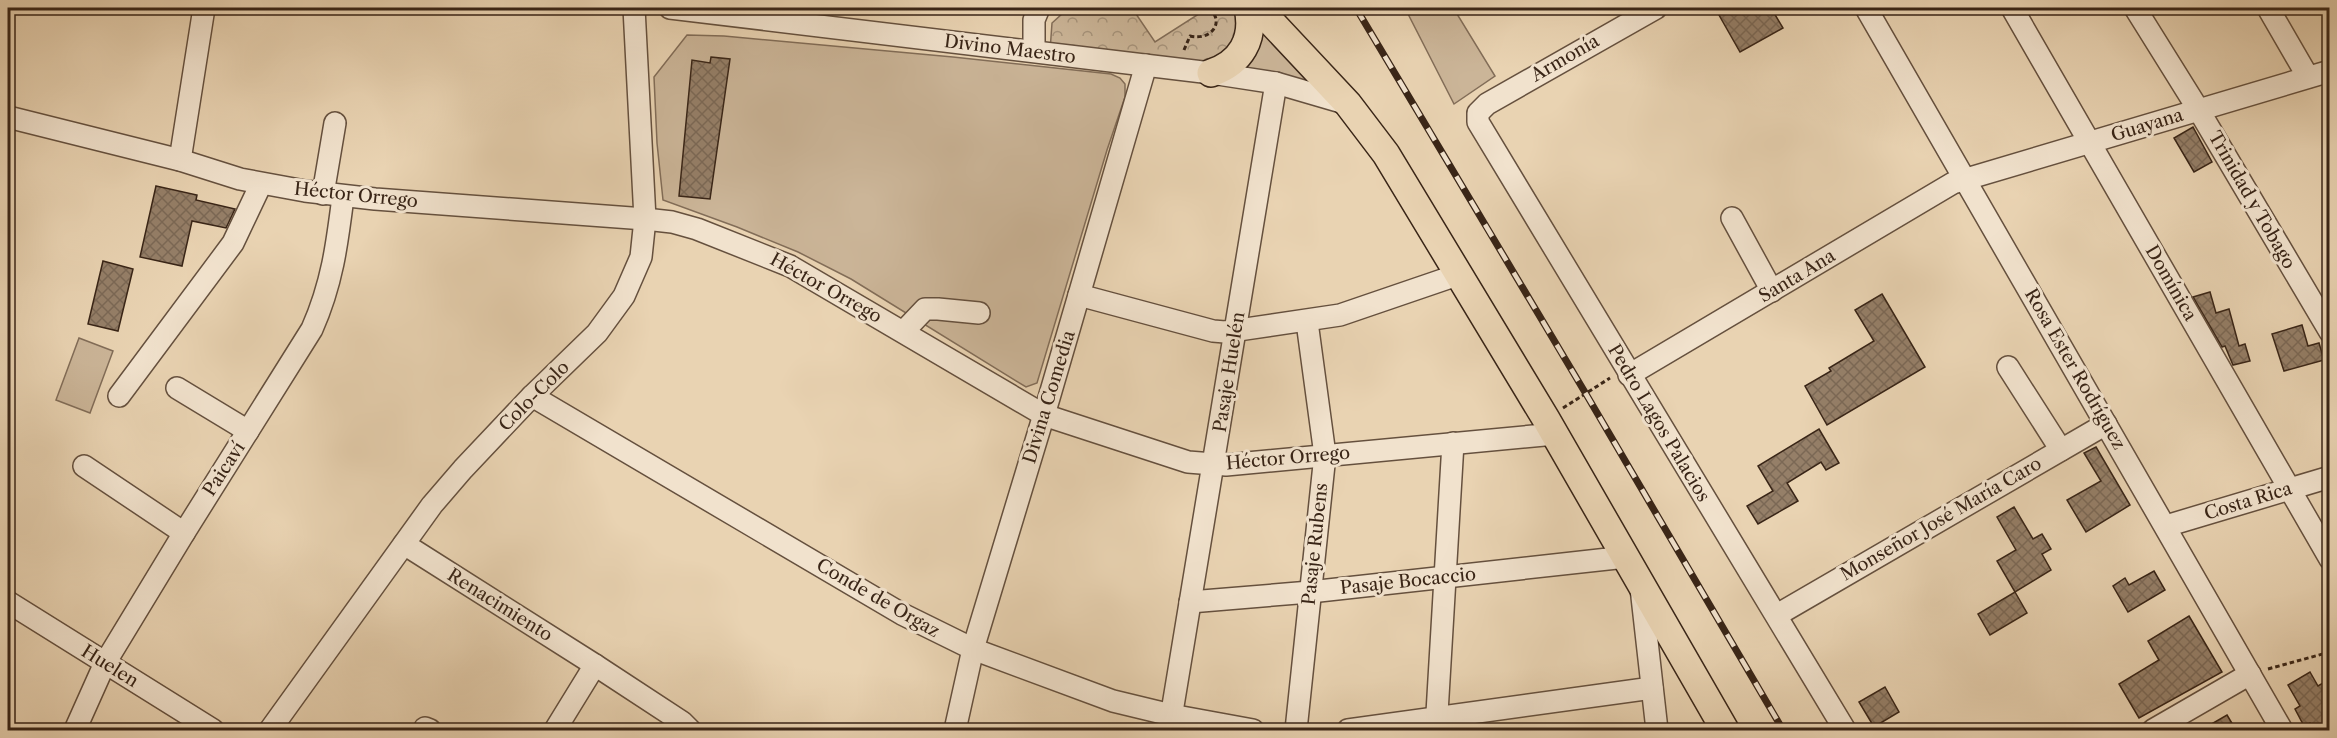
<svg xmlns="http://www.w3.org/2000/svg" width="2337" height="738" viewBox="0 0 2337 738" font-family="'Libre Caslon Text',serif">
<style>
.grass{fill:#cbb598;stroke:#826d58;stroke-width:1.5}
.forest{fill:url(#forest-crowns);stroke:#826d58;stroke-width:1.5}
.building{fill:url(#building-cross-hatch);stroke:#392517;stroke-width:1.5}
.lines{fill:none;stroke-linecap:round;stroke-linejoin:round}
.minor-casing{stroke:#65503e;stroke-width:24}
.major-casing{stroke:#392517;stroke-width:30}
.path{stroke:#392517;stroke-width:3;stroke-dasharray:4.5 3;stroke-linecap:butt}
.minor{stroke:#f1e2cd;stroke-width:21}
.major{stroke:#e9d3b2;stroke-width:27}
.rail-casing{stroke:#392517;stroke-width:7}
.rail{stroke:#f1e2cd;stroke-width:4.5;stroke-dasharray:14;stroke-linecap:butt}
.labels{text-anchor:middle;stroke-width:6;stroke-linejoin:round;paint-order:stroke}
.street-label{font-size:18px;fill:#392517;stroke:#f1e2cd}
</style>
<defs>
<pattern id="forest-crowns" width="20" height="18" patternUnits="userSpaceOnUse" patternTransform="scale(1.5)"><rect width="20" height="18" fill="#cbb598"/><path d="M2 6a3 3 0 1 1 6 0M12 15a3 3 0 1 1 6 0" fill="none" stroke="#a6937b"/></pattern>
<pattern id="building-cross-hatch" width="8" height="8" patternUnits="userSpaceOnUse" patternTransform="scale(1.5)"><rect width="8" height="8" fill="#957f68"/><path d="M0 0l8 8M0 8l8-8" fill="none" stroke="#7b6855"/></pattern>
</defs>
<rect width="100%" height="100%" fill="#e9d3b2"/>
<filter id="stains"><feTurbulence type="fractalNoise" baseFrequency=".00333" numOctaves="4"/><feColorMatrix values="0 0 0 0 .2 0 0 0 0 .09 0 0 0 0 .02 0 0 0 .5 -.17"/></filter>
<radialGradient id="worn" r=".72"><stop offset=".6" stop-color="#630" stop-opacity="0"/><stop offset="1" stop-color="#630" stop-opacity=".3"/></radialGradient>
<g class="grass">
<polygon points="1405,8 1466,8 1457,14 1495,76 1454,104"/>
<polygon points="1258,19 1318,82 1311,85 1241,70"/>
<polygon points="687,35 724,36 953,57 1111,74 1120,78 1125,84 1125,97 1107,150 1037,383 1026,387 851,279 798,252 737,227 663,200 657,143 654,77"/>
<polygon points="79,338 113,351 90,413 56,400"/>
</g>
<polygon class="forest" points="1076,8 1132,8 1155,42 1208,8 1237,8 1241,33 1218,68 1050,51 1052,23 1062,14"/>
<g class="building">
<polygon points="1715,8 1771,8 1783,28 1740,52"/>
<polygon points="711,57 730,59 710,199 679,196 692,60 710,63"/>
<polygon points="2193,127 2212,162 2194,172 2174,138"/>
<polygon points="156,186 197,195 196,200 235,209 226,228 192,221 182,266 140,257"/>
<polygon points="103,261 133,269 118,331 88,324"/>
<polygon points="2210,292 2216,313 2229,309 2239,346 2245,344 2250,361 2233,365 2225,346 2222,347 2193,297"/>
<polygon points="1882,294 1925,367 1827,425 1805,386 1831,371 1829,368 1874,341 1855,310"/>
<polygon points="2302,325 2308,346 2319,343 2324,360 2284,371 2272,334"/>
<polygon points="1819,429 1839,463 1826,470 1821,462 1787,483 1798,501 1758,524 1747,506 1773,491 1758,466"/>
<polygon points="2096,447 2130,505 2086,532 2067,500 2101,481 2084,453"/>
<polygon points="2014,507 2033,539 2042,534 2051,549 2042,554 2051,570 2015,592 1997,561 2016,550 1997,517"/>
<polygon points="2154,571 2165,590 2128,612 2113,586 2125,578 2129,585"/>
<polygon points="2015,592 2027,613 1990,635 1978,614"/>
<polygon points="2189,616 2222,672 2139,718 2119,684 2159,660 2148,641"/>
<polygon points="2310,672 2318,686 2330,679 2330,730 2314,730 2310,723 2304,726 2295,709 2300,706 2288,685"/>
<polygon points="1885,687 1899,712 1874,727 1859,702"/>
<polygon points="2227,715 2236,730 2201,730"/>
</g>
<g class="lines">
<g class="minor-casing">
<g id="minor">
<polyline points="670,8 1211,73 1276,83 1348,104"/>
<polyline points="1656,8 1487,104 1478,113 1478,122 1845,730"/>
<polyline points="1866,8 2282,730"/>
<polyline points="2012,8 2330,559"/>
<polyline points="2135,8 2198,109 2330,332"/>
<polyline points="2268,8 2308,77"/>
<polyline points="1034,51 1034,20 1039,8"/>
<polyline points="8,117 180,160 240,179 305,191 375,199 645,219 672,222 697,229 790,266 1044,415 1188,462 1226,465 1555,434"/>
<polyline points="180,160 204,8"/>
<polyline points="323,194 335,123"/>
<polyline points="1732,218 1772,291"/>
<polyline points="1079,295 1213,331 1225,332 1340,315 1460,274"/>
<polyline points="904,331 925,309 938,309 979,313"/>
<polyline points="2008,367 2061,450"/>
<polyline points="1629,375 1953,183 2330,71"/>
<polyline points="177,388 248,431"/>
<polyline points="119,396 233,243 261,184"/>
<polyline points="532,396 902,614 973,649 1113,701 1171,715 1253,730"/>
<polyline points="84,466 184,533"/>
<polyline points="2166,526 2330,477"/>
<polyline points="404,544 595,665 682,722 690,730"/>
<polyline points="1641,588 1657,730"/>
<polyline points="8,602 213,730"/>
<polyline points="1190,602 1310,592 1626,557"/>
<polyline points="1777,615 2106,424"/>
<polyline points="425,728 430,730"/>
<path d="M 75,730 L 105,663 L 184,533 L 312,329 C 332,284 337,245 343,197"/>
<polyline points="270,730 432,505 463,469 532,396 597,333 624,296 641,257 645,219 634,8"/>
<polyline points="555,730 595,665"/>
<polyline points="955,730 973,649 1049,398 1146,65"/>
<polyline points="1169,730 1276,83"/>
<polyline points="1296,730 1325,455 1307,322"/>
<polyline points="1348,730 1652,688"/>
<polyline points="1436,730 1453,443"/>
<polyline points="2153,730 2250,674"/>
</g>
</g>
<g class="major-casing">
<g id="major">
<polyline points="1258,8 1348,104 1386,154 1546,419 1725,730"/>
<path d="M 1211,73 C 1241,63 1255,39 1248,8"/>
</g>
</g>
<g class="path">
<path d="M 1184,50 L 1190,36 C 1210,41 1226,23 1209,8"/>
<polyline points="1563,408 1610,378"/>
<polyline points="2268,669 2330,652"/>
</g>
<use href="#minor" class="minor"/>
<use href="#major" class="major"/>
<g class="rail-casing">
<polyline id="rail" points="1356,8 1586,394 1783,730"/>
</g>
<use href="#rail" class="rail"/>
</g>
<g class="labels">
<g class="street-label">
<text transform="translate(1010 49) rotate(7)" y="6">Divino Maestro</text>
<text transform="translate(1565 58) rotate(-30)" y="6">Armonía</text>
<text transform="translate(2147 125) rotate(-17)" y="6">Guayana</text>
<text transform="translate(356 195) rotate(6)" y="6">Héctor Orrego</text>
<text transform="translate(2252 200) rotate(60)" y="6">Trinidad y Tobago</text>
<text transform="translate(1797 276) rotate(-31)" y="6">Santa Ana</text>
<text transform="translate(2171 283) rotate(60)" y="6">Domínica</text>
<text transform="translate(826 288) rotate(29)" y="6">Héctor Orrego</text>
<text transform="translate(2075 369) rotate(60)" y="6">Rosa Ester Rodríguez</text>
<text transform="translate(1229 372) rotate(-81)" y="6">Pasaje Huelén</text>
<text transform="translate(534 396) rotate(-45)" y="6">Colo-Colo</text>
<text transform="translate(1049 397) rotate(-73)" y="6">Divina Comedia</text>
<text transform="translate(1659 423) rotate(59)" y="6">Pedro Lagos Palacios</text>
<text transform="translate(1288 458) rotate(-5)" y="6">Héctor Orrego</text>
<text transform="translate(224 469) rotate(-57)" y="6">Paicaví</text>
<text transform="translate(2248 501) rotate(-17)" y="6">Costa Rica</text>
<text transform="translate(1941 519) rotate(-30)" y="6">Monseñor José María Caro</text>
<text transform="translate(1315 544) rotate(-84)" y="6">Pasaje Rubens</text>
<text transform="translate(1408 581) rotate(-6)" y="6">Pasaje Bocaccio</text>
<text transform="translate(878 598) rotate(30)" y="6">Conde de Orgaz</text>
<text transform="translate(500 605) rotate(32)" y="6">Renacimiento</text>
<text transform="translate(110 666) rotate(32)" y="6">Huelen</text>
</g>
</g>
<rect width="2337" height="738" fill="none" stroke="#e9d3b2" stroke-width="30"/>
<rect x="9" y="9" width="2319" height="720" fill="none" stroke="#392517" stroke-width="3"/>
<rect x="15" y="15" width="2307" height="708" fill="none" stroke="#392517" stroke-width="1.5"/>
<rect width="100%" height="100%" filter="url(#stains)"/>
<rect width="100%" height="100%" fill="url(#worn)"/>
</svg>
